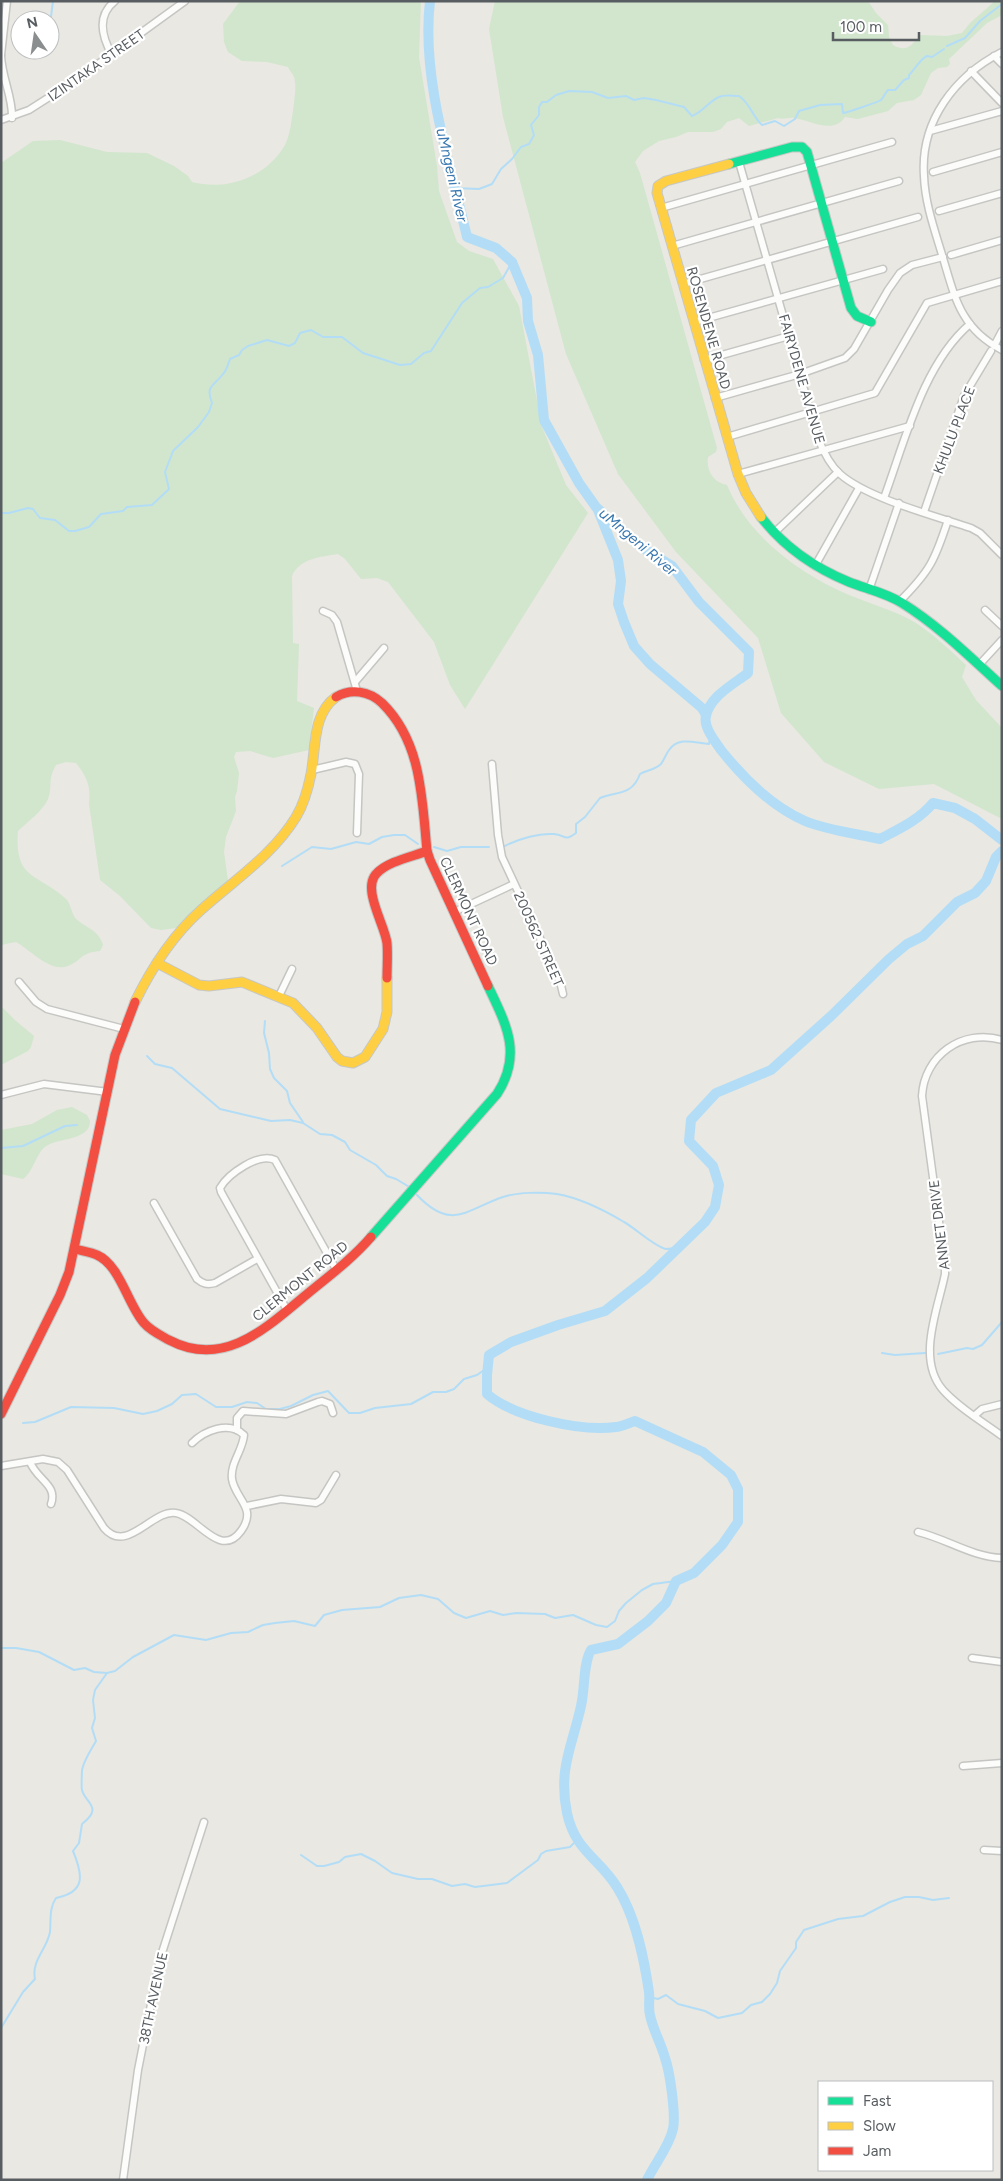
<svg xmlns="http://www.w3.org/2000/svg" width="1003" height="2181" viewBox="0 0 1003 2181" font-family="Figtree,sans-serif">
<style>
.green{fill:#d1e6cd}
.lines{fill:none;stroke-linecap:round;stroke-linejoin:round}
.stream{stroke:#b3ddf6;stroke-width:2}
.river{stroke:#b3ddf6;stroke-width:10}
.street-casing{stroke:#c5c5c3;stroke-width:9}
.fast-casing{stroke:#c6c7c6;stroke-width:11}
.slow-casing{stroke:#c6c7c6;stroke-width:11}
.jam-casing{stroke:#c6c7c6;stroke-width:11}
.street{stroke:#fcfcfb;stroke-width:6}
.fast{stroke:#16e098;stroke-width:9}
.slow{stroke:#ffcf43;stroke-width:9}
.jam{stroke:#f24e42;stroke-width:9}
.labels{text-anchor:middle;stroke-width:4.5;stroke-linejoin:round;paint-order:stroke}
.street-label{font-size:14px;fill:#585d61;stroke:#fff}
.water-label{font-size:15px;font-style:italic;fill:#3a78b0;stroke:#fff}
</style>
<rect width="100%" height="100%" fill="#e9e8e2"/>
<g class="green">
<path d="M 240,1 L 421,1 L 419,57 L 437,166 L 439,191 L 457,242 L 469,251 L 493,259 L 519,306 L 542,427 L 566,485 L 588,513 L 465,709 L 450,685 L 434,642 L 388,582 L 377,578 L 361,579 L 345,559 L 338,554 C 320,557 300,558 292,576 L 293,643 L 299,644 L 297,701 L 314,708 L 309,750 L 273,758 L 250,751 L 236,752 L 234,757 L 239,773 L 237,791 L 235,797 L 236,811 L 226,837 L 224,852 L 228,881 L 176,928 L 161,930 L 151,928 L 120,896 L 100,880 L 89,804 C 91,786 87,777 76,763 L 66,762 L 56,765 C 47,780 53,787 48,799 C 43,811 27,822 18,831 C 14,880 37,873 65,898 C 71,903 71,913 76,919 C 86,928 99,930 103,945 L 100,951 C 79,953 83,960 68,966 C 50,973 31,950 16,942 L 5,944 L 1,946 L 1,163 L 33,141 L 60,140 L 107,152 L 147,153 L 174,166 L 188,176 L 192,182 C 226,191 266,178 285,145 C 290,135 291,123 293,111 C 294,102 297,86 294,77 C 293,74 289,70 288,67 L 267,62 L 242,61 L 228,52 L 224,42 L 223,24 Z"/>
<path d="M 495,1 L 868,1 L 876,13 L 888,25 L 889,37 L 893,45 C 907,53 912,45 920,35 L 947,36 L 962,33 L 970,23 L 995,1 L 1002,1 L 1002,15 L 987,23 L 949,59 L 950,64 L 947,67 L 938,68 L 931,73 L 921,95 L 914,100 L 897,103 L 888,111 L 858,119 L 845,117 C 833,135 810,120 794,118 C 788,117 784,120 778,118 L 749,126 L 739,118 L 727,122 L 721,129 L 713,132 L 688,132 L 676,137 L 659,141 L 643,151 L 635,162 L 640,173 L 717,448 L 716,452 L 708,457 C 706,470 713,483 727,485 C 748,536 799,574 849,595 C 871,604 896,611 916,623 C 934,635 950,650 966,665 L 962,677 L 976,700 L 1002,728 L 1002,819 L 934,784 L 879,789 L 824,762 L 781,713 L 758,638 L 676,552 L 618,474 L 566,354 L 503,117 L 489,29 Z"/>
<polygon points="1,1006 16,1021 34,1036 31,1047 28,1051 1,1065"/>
<path d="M 72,1107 L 87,1115 L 90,1121 C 90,1140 60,1138 48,1145 C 36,1151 35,1170 23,1179 L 1,1174 L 1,1130 L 32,1124 L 57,1110 Z"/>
</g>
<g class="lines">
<g class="stream">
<polyline points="50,24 53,1"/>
<polyline points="947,46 965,38 980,21 1002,4"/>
<path d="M 454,188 L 479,189 L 492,184 L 501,169 L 512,159 L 521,147 L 529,144 L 534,135 L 531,125 L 539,115 L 539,107 L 542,102 L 547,102 L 556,95 L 569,91 L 592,92 L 608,98 L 626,96 L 634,100 L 644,98 L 656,100 L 684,107 L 692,116 C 703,112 709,101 719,97 C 725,94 732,96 739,96 C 750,103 752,116 762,125 L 775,121 L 784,126 L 795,119 L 799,111 L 820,105 L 842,104 L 843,113 C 846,113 878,102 881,100 C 884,97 885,93 888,90 L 895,90 L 904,80 L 909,78 L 909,75 C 915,69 920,59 927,56 L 932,57 L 944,49"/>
<path d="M 1,513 L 9,513 L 28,508 L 33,509 L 40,518 L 55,520 L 69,531 L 75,531 L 89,527 L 101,514 L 123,511 L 127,507 L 152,505 L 169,489 L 165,472 L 173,451 L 198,427 L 209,412 L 212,403 C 205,385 214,386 223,374 C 227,370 228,364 230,359 L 239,355 L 242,350 L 248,346 L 267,340 L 289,346 L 295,343 L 300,333 L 311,330 L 323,337 L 342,337 L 363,353 L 400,365 L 411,364 L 424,353 L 431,351 L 462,303 L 480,288 L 488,287 L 503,278 L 512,262"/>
<path d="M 505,846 C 518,839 539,833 554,834 C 566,835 564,842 576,833 L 576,824 L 585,817 L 600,798 C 617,791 632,796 640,774 C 647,770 655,770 661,764 C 664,760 666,754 669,750 C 679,736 695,743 709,744 L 711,733"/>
<polyline points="434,847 447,851 461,847 489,847"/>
<polyline points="282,866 312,847 331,849 356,842 369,844 382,837 394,835 405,835 418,844"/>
<polyline points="265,1021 264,1033 269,1053 270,1069 274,1078 287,1091 290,1103 303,1122"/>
<polyline points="147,1056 155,1064 172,1068 220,1109 271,1121 290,1120 303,1123 320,1134 332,1135 345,1142 350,1150 376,1165 387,1176 396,1179 411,1188"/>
<polyline points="1,1148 23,1146 65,1126 77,1125"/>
<path d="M 417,1195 C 452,1232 467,1209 503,1197 C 518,1192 541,1192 557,1194 C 580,1198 604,1210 624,1222 C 635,1228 655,1247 666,1249 C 669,1249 674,1248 677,1248"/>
<polyline points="882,1353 895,1355 925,1353"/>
<polyline points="938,1354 967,1348 973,1349 982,1345 1002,1322"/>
<polyline points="23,1423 35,1422 71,1407 114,1408 143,1414 157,1411 172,1404 182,1395 196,1394 216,1407 232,1407 247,1402 257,1403 266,1409 280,1409 291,1406 313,1395 328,1391 349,1413 360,1413 375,1408 411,1404 433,1392 446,1392 454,1389 464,1379 477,1375 487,1368"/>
<polyline points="1,1648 16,1648 39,1652 74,1670 85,1668 94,1672 107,1673 115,1671 133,1657 174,1635 206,1640 231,1633 248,1632 263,1625 275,1623 294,1621 315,1626 324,1615 342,1610 380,1607 399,1598 421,1595 438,1599 454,1613 466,1618 490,1611 503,1615 516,1613 545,1614 555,1618 573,1615 596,1625 607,1627 615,1621 619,1611 626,1603 642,1590 653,1584 676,1581"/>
<polyline points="301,1855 317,1866 324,1866 339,1862 345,1857 361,1854 375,1861 392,1873 418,1879 432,1879 452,1886 465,1884 475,1887 507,1883 538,1860 541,1854 546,1851 570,1847 577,1840"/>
<polyline points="649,1997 658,1999 666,1995 678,2004 705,2011 718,2018 742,2013 751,2005 762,2002 770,1994 777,1983 780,1971 796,1948 796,1942 804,1930 838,1919 863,1916 890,1902 905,1897 919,1897 933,1900 949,1898"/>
<path d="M 1,2028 L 23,1992 L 35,1979 C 31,1961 47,1949 50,1932 C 51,1920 49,1908 56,1898 C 86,1892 83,1875 73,1851 L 79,1843 L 82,1824 C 104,1807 85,1803 82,1790 C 81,1786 82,1775 82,1770 C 84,1760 91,1750 96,1741 L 92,1728 L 95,1718 L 93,1700 L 95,1690 L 107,1673"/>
</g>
<g class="river">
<path d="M 430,1 C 421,77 450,164 467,237 L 496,248 L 512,262 L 527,298 L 528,321 L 538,355 L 544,420 L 579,483 L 596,507 L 641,547 L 672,566 L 699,602 L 749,652 L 748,673 C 734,684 710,696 706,716 C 703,727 715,741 721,750 C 744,779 771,806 805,821 C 826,830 858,834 880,839 C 899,829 919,820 933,803 L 955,808 L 975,819 L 1002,840"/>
<polyline points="598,510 618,560 621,581 618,604 624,622 634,646 650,664 702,708 706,715"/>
<path d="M 647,2180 C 655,2163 669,2147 673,2129 C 676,2115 670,2072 665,2058 C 661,2043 653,2030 650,2015 C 648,2008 650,2000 649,1992 C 644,1958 636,1917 617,1887 C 599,1858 575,1851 567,1813 C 558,1769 572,1747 581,1706 C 585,1690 583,1663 591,1650 L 618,1644 L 648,1621 L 666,1603 L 676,1581 L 694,1573 L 722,1545 L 738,1522 L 738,1489 L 731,1475 L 703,1452 L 635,1421 C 629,1423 622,1427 616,1427 C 581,1432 514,1417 487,1394 L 487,1375 L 489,1355 L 511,1342 L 558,1325 L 605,1311 L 647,1278 L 705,1222 L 715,1207 L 719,1185 L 713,1166 L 689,1141 L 691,1120 L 716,1093 L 771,1070 L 831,1016 L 889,959 L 907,944 L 923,936 L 957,902 L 975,893 L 986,881 L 996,857 L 1002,851"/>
</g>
<g class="street-casing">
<g id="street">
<path d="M 1002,52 C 955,76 920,121 924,176 C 925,204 935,231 943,258 C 955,298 961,329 1002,350"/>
<polyline points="1,55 7,1"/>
<path d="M 112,55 C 102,37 96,16 115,1"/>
<path d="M 1,56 C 2,78 13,98 12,118"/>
<polyline points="994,56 1002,64"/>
<polyline points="971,71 1002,103"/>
<polyline points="1,120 29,110 76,80 185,1"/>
<polyline points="930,131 1002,111"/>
<path d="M 739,162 L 818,438 C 823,451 829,464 840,474 C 867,498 935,516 971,528 L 980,533 L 1002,555"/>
<polyline points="933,172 1002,152"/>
<polyline points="661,208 892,142"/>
<polyline points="939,211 1002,193"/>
<polyline points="672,246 899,181"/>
<polyline points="951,255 1002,240"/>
<polyline points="683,284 918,217"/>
<polyline points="694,322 883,269"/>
<polyline points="994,346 1002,331"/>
<polyline points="704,360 789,336"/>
<polyline points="715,398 800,374 845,358 854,349 888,290 900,273 912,265 943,257"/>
<polyline points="727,437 875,393 927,303 1002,281"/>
<polyline points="738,474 910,426"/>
<path d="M 884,498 C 905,441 923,364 970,324"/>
<polyline points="924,512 964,396 991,351"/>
<polyline points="774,533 838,472"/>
<polyline points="815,566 859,488"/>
<polyline points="869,590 899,503"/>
<path d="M 900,601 C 930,571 935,560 948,520"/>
<polyline points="985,610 1002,626"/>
<polyline points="323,611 332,615 337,622 357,691"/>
<polyline points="979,665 1002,640"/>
<polyline points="355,682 384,648"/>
<polyline points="492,764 498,835 502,857 560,981 563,994"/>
<polyline points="312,770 346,762 355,764 359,774 357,833"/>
<polyline points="454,912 514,884"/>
<polyline points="19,982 36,1002 47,1009 124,1029"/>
<polyline points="279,996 292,969"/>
<path d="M 1002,1040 C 962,1028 924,1056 922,1096 L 945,1266 L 945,1274 C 938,1309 916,1359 943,1390 C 959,1408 983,1422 1002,1436"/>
<polyline points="1,1095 44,1084 108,1092"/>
<path d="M 154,1203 L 197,1279 C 203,1284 207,1285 215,1283 L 257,1259"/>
<path d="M 287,1310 L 221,1192 L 220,1188 C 228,1174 259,1152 275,1160 L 337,1271"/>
<polyline points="974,1416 982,1409 1002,1404"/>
<polyline points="237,1430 237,1418 243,1411 286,1414 318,1402 322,1401 330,1404 333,1413"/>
<path d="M 30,1462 C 37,1480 58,1485 51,1504"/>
<path d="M 1,1466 L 43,1459 L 58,1462 L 67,1470 L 104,1528 C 127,1555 152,1509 176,1513 C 197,1516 220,1560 241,1531 C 258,1508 235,1499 232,1479 C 230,1463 243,1450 244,1435 C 229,1420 204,1431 192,1443"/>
<polyline points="247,1506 281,1499 316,1503 321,1500 336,1475"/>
<path d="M 918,1532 C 947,1539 972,1557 1002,1558"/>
<polyline points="972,1658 1002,1662"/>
<polyline points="963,1766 1002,1763"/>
<polyline points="984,1850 1002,1851"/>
<polyline points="123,2180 138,2070 160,1959 204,1822"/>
</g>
</g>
<g class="fast-casing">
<g id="fast">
<polyline points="729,164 792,147 802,147 807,152 851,308 857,316 871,322"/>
<path d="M 761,517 C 784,547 815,568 849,582 C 867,589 886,593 902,603 C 939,626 970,657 1002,686"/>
<path d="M 371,1237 L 497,1094 C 523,1054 506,1024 488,986"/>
</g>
</g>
<g class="slow-casing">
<g id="slow">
<polyline points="729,164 666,181 658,186 657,193 738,474 746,493 761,517"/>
<polyline points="157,963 199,985 209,986 242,982 293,1003 317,1028 337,1057 342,1061 353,1063 365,1057 383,1029 387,1012 387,978"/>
<path d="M 135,1002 C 152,967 172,936 201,910 C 233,881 273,855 296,817 C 304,804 308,789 311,774 C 316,749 312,714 336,697"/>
</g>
</g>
<g class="jam-casing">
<g id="jam">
<path d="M 336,697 C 351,688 369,691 382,703 C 422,742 422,799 427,851 L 430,860 L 488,986"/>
<path d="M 387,978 C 387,967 388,954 387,943 C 385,925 361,888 377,873 C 389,861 411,857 427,851"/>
<path d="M 75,1249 C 82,1251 91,1252 97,1255 C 120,1265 128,1305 144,1323 C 151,1331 160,1335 169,1340 C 224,1369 266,1328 306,1295 C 329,1276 352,1259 371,1237"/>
<polyline points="1,1414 60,1295 69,1272 115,1055 135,1002"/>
</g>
</g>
<use href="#street" class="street"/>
<use href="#fast" class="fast"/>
<use href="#slow" class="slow"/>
<use href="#jam" class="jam"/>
</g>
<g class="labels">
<g class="street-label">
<text transform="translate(96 65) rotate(-35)" y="5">IZINTAKA STREET</text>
<text transform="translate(709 328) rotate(74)" y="5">ROSENDENE ROAD</text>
<text transform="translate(802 379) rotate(74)" y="5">FAIRYDENE AVENUE</text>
<text transform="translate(954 430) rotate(-69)" y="5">KHULU PLACE</text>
<text transform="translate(469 911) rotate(65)" y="5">CLERMONT ROAD</text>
<text transform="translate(539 939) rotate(66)" y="5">200562 STREET</text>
<text transform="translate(939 1225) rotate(-97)" y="5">ANNET DRIVE</text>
<text transform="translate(300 1281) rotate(-39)" y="5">CLERMONT ROAD</text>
<text transform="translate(153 1998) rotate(-78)" y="5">38TH AVENUE</text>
</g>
<g class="water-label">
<text transform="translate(452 175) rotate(77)" y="5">uMngeni River</text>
<text transform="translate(638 542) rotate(40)" y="5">uMngeni River</text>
</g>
</g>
<rect width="1003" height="2181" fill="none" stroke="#585d61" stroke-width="5"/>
<rect x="818" y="2081" width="175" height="90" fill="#ffffff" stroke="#bcbec0"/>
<rect x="828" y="2097" width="25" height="8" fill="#16e098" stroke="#bcbec0"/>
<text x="863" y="2106" font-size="15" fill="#585d61">Fast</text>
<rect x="828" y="2122" width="25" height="8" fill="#ffcf43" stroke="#bcbec0"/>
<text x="863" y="2131" font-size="15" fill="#585d61">Slow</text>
<rect x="828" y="2147" width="25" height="8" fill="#f24e42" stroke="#bcbec0"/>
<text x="863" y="2156" font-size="15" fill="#585d61">Jam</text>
<g transform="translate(35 35) rotate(347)"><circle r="24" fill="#ffffff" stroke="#bcbec0"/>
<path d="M0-4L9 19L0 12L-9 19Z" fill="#8b8e8e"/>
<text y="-8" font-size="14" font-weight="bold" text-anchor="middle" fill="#585d61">N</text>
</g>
<path d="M833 32v8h86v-8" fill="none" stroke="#585d61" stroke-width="2.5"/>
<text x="840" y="32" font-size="15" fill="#585d61" stroke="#ffffff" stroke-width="4" paint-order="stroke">100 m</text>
</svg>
